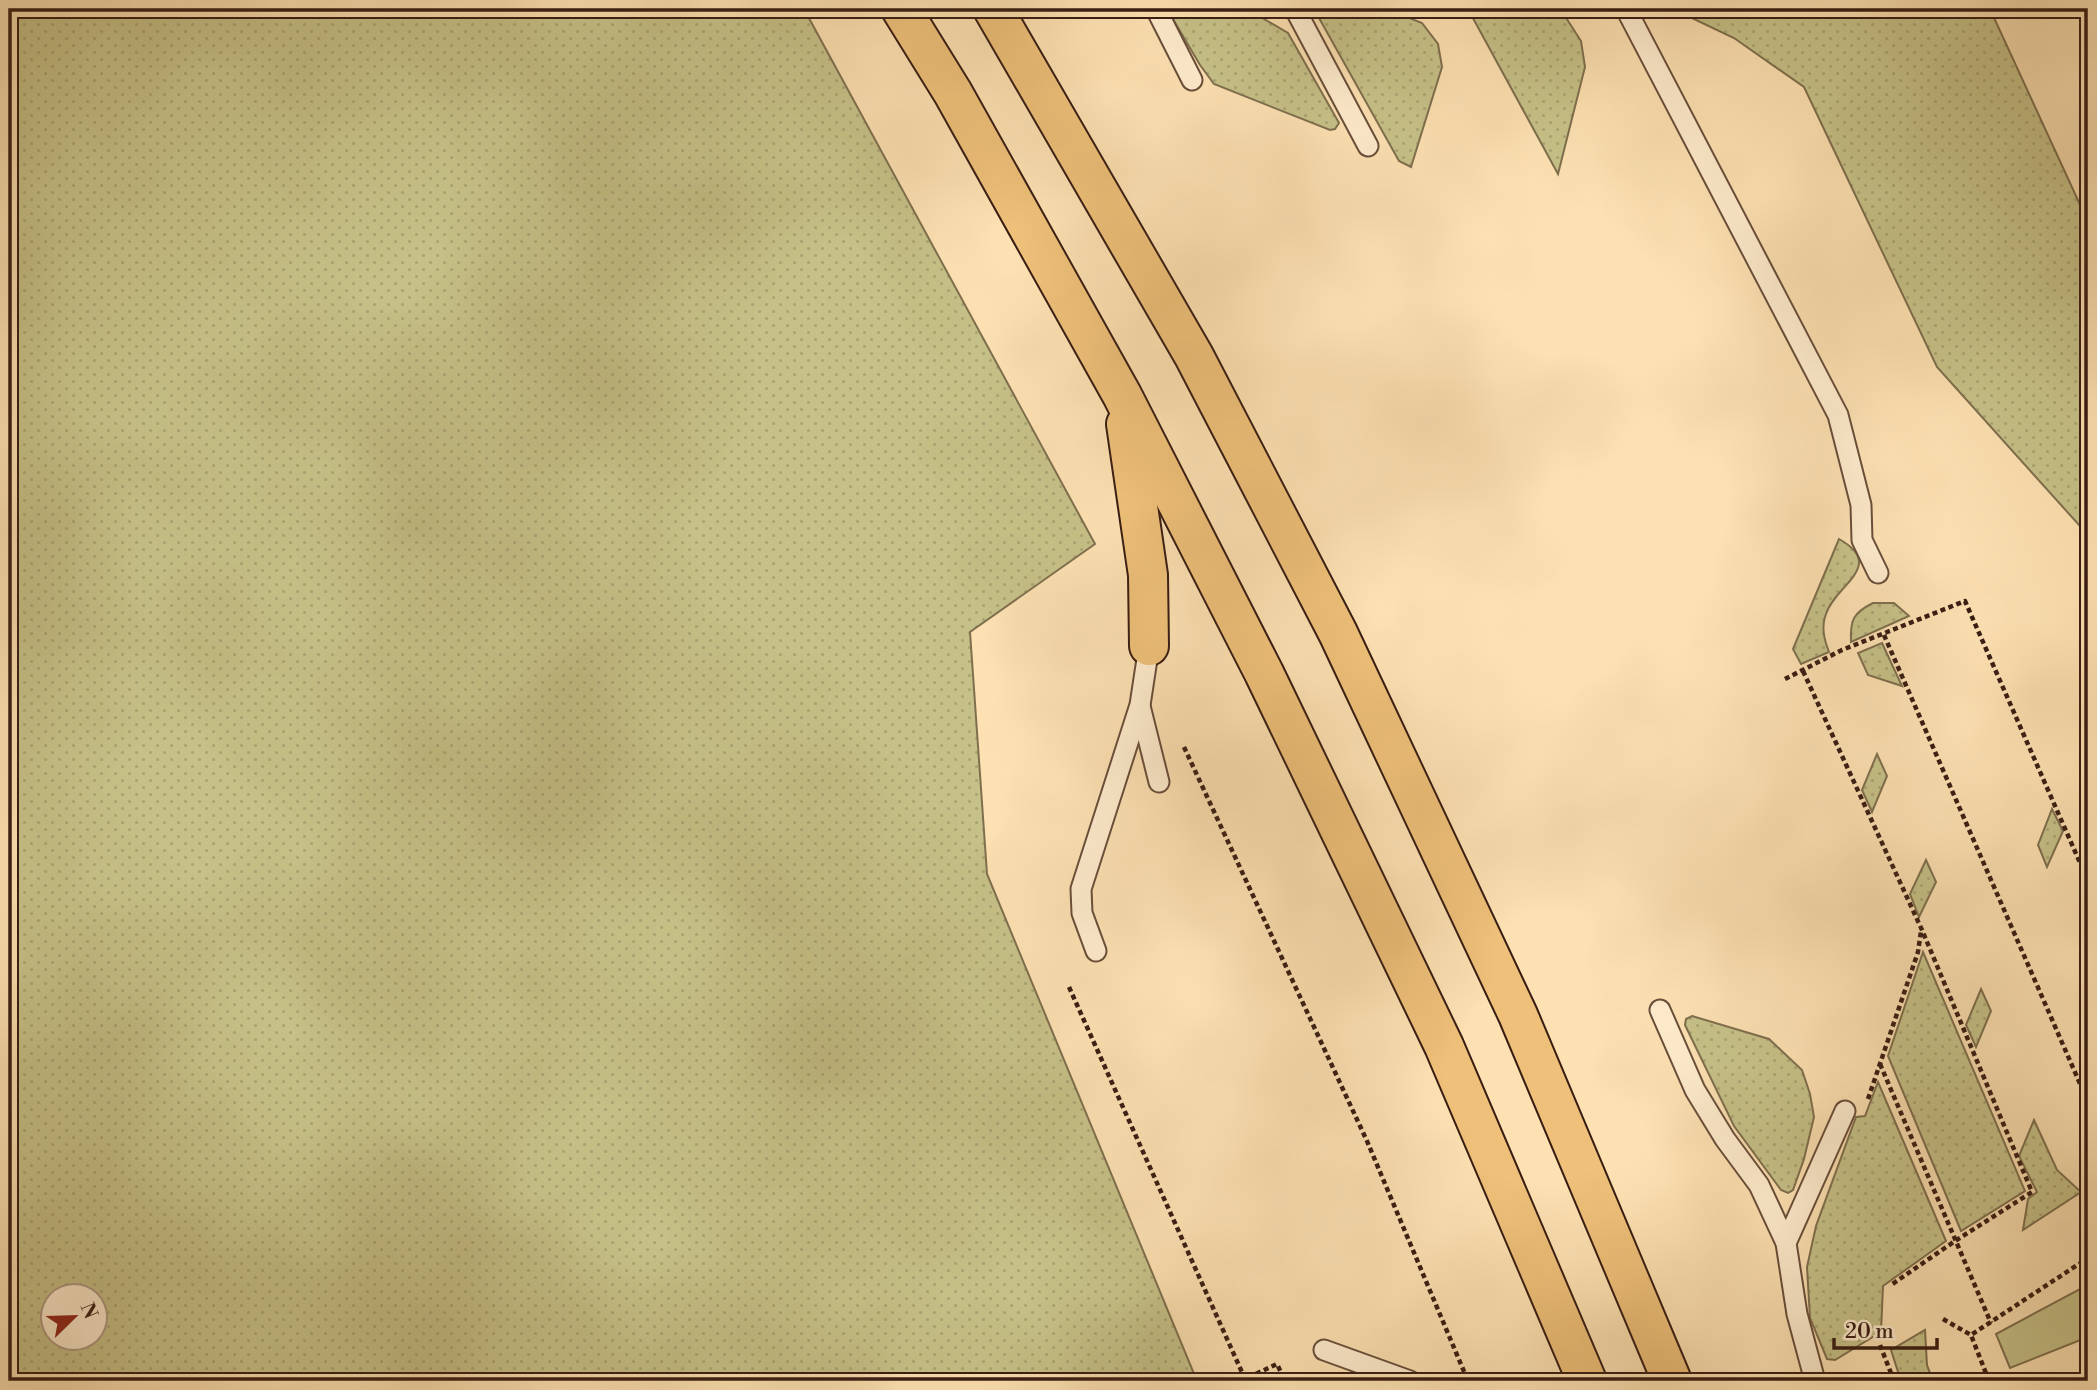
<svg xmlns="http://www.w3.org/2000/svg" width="2097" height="1390" viewBox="0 0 2097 1390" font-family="'Libre Bodoni',serif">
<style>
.grass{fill:url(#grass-dots);stroke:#7f6f4e;stroke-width:2;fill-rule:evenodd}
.park{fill:#c6c188;stroke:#7f6f4e;stroke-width:2}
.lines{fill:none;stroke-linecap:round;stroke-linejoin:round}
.lane-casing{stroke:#694e3b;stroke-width:23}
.highway-casing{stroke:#381d13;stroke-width:42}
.path{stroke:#381d13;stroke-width:4.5;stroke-dasharray:5 3.5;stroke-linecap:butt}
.lane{stroke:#feeccd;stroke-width:19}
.highway{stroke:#eec079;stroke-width:38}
</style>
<defs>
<pattern id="grass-dots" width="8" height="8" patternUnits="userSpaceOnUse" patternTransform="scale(1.75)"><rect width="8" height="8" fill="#c6c188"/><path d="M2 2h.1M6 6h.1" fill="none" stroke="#aba574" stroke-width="1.8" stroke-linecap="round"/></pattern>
</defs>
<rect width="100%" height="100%" fill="#fde1b2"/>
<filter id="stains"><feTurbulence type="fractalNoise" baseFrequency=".00286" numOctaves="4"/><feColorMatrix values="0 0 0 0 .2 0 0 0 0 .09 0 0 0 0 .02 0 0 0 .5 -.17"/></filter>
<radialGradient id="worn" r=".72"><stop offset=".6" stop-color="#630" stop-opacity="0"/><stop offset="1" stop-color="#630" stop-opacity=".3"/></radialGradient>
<g class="grass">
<path d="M 9,9 L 804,9 L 1095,544 L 970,632 L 987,874 L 1197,1381 L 9,1381 ZM 52,1296 L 94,1296 L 94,1338 L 52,1338 Z"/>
<polygon points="1167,9 1247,9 1288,33 1339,123 1335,129 1330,130 1214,84 1200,65"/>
<polygon points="1314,9 1387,9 1422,23 1438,44 1442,67 1411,167 1399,161"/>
<polygon points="1468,9 1555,9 1563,13 1581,41 1585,67 1558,174"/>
<polygon points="1673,9 1990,9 2088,222 2088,535 1937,367 1804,87 1734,38"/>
<path d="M 1839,539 C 1887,566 1835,585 1826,614 C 1821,627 1824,639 1829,652 L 1801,664 L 1793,649 Z"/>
<path d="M 1873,603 L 1894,603 L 1909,616 L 1851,642 C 1850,620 1853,613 1873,603 Z"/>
<polygon points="1882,643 1902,686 1868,675 1858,653"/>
<polygon points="1877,754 1887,776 1872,812 1862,790"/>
<polygon points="2052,809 2063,831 2047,867 2038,845"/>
<polygon points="1926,860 1936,882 1919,917 1910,894"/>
<polygon points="1923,952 2025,1191 1961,1231 1888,1056"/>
<polygon points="1981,989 1991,1011 1976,1047 1966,1025"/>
<polygon points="1692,1016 1769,1039 1802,1070 1810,1094 1814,1117 1804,1159 1793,1190 1788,1193 1781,1190 1734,1126 1685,1025 1686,1019"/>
<polygon points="1878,1082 1946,1241 1883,1286 1881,1332 1835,1360 1827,1359 1810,1318 1807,1267 1816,1226 1856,1117 1865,1116"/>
<polygon points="2034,1120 2057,1170 2081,1192 2023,1230 2028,1199 2037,1192 2019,1156"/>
<polygon points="1925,1330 1927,1365 1933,1381 1901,1381 1891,1350"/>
</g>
<polygon class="park" points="2080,1289 2088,1301 2088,1337 2010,1368 1996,1334"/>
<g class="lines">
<g class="lane-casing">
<g id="lane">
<polyline points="1156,9 1192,80"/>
<polyline points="1295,9 1368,146"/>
<polyline points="1626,9 1838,415 1861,505 1862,540 1878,573"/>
<polyline points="1140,706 1159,782"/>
<polyline points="1096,951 1082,913 1081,889 1140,705 1149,646"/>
<polyline points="1660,1010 1695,1090 1725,1139 1759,1185 1786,1243 1797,1314 1815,1381"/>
<polyline points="1786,1243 1845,1111"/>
<polyline points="1324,1350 1410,1381"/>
</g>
</g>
<g class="highway-casing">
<g id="highway">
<polyline points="901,9 953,93 1122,395 1264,673 1444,1046 1587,1381"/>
<polyline points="993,9 1194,356 1338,633 1518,1015 1672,1381"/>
<polyline points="1126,424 1148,575 1149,646"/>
</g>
</g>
<g class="path">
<polyline points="1884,635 2088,1102"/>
<polyline points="1803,671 1922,930 2032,1192 1955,1241 1891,1285"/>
<polyline points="1785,679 1842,650 1965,601 2088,881"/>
<polyline points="1184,747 1367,1141 1468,1381"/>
<polyline points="1069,987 1245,1379 1277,1364 1285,1381"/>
<polyline points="1880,1064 1991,1323"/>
<polyline points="1868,1099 1918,952 1921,931"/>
<polyline points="1943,1319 1971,1335"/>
<polyline points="1880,1345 1894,1381"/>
<polyline points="1989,1381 1971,1335 2088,1258"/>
</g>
<use href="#lane" class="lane"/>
<use href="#highway" class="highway"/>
</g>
<rect width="2097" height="1390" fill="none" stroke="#fde1b2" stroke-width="35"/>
<rect x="10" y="10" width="2076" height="1369" fill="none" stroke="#381d13" stroke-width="3.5"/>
<rect x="18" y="18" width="2062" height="1355" fill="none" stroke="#381d13" stroke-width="2"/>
<g transform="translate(74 1317) rotate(67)"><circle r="33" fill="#feeccd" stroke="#af9983" stroke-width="2"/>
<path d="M0-5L12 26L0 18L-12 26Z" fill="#8f2418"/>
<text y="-10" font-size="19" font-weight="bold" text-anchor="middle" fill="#381d13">N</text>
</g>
<path d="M1834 1338v10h103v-10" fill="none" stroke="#381d13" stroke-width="3.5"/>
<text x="1845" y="1338" font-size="21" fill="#381d13" stroke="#feeccd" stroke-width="5" paint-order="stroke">20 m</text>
<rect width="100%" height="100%" filter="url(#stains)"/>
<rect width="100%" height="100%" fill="url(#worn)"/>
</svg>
